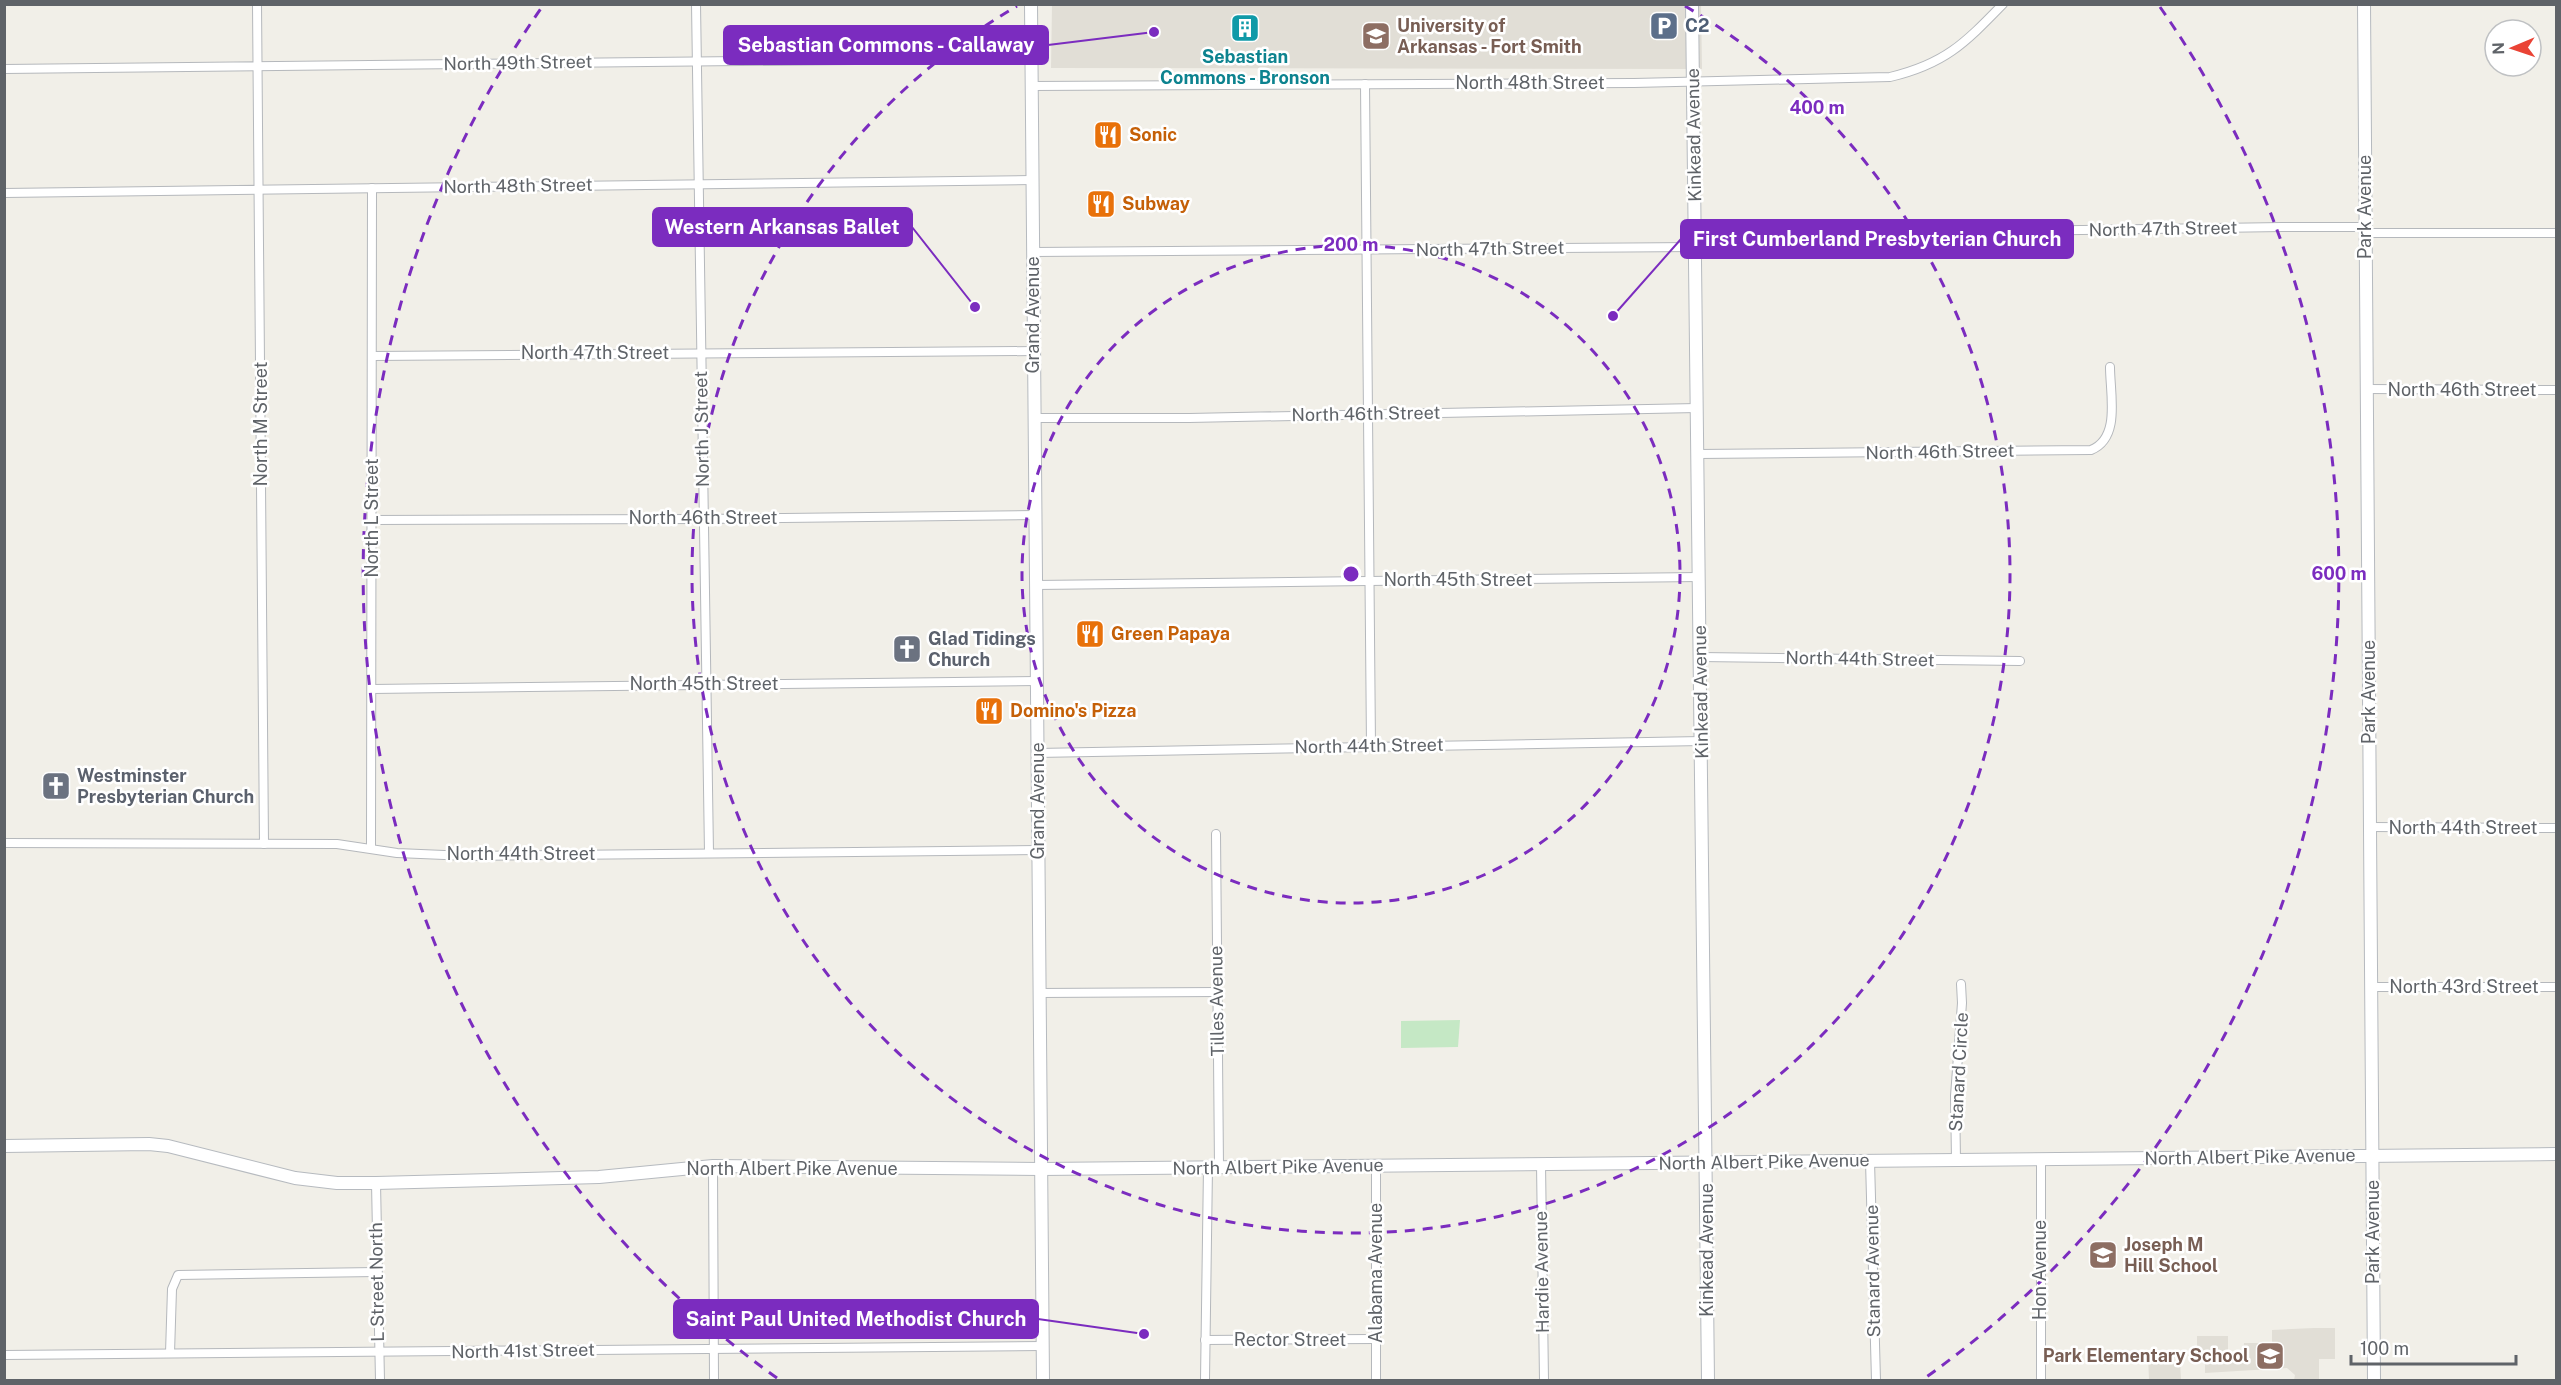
<svg xmlns="http://www.w3.org/2000/svg" width="2561" height="1385" viewBox="0 0 2561 1385" font-family="'Public Sans',sans-serif">
<style>
.education{fill:#e1ded6}
.pitch{fill:#c5e8c5}
.lines{fill:none;stroke-linecap:round;stroke-linejoin:round}
.street-casing{stroke:#b5b8bc;stroke-width:10}
.secondary-casing{stroke:#b6babf;stroke-width:14}
.street{stroke:#fff;stroke-width:8}
.secondary{stroke:#fff;stroke-width:12}
.ring{fill:none;stroke:#7b2cbf;stroke-width:3;stroke-dasharray:10 8}
.labels{text-anchor:middle;stroke-width:5;stroke-linejoin:round;paint-order:stroke}
.education-label{font-size:18px;font-weight:bold;fill:#785e54;stroke:#fff;text-anchor:start}
.service-label{font-size:18px;font-weight:bold;fill:#4e5e75;stroke:#fff;text-anchor:start}
.culture-label{font-size:18px;font-weight:bold;fill:#0d838f;stroke:#fff}
.street-label{font-size:18px;fill:#5f6368;stroke:#fff}
.food-label{font-size:18px;font-weight:bold;fill:#c56008;stroke:#fff;text-anchor:start}
.worship-label{font-size:18px;font-weight:bold;fill:#5b616d;stroke:#fff;text-anchor:start}
.centre{fill:#7b2cbf;stroke:#fff;stroke-width:3}
.ring-label{font-size:18px;text-anchor:middle;font-weight:bold;fill:#7b2cbf;stroke:#fff;stroke-width:5;stroke-linejoin:round;paint-order:stroke}
.leader{fill:none;stroke:#7b2cbf;stroke-width:2}
.callout-dot{fill:#7b2cbf;stroke:#fff;stroke-width:2}
.callout{fill:#7b2cbf;stroke:#7b2cbf;stroke-width:2}
.callout-label{font-size:20px;text-anchor:middle;font-weight:bold;fill:#fff}
</style>
<rect width="100%" height="100%" fill="#f1efe8"/>
<g class="education">
<polygon points="1052,5 1701,5 1702,69 1051,68"/>
<polygon points="2314,1328 2335,1328 2335,1359 2319,1359 2319,1380 2294,1380 2295,1375 2287,1368 2205,1373 2205,1351 2197,1350 2197,1336 2228,1336 2228,1354 2243,1354 2244,1343 2272,1343 2272,1330"/>
<polygon points="2174,1355 2174,1361 2180,1361 2181,1380 2149,1380 2148,1356"/>
</g>
<polygon class="pitch" points="1460,1020 1458,1047 1401,1048 1401,1021"/>
<g class="lines">
<g class="street-casing">
<g id="street">
<polyline points="257,4 264,844"/>
<polyline points="696,4 709,853"/>
<polyline points="4,69 1031,58"/>
<polyline points="1365,84 1371,746"/>
<path d="M 1032,86 L 1634,83 L 1890,77 C 1945,64 1965,43 2003,4"/>
<polyline points="4,193 1032,180"/>
<polyline points="1695,236 2282,227 2359,227 2367,233 2556,233"/>
<polyline points="1033,252 1695,247"/>
<polyline points="372,356 1034,351"/>
<polyline points="2367,389 2556,390"/>
<polyline points="1034,418 1189,418 1697,408"/>
<path d="M 1698,454 L 2091,450 C 2121,438 2110,394 2110,367"/>
<polyline points="372,520 704,519 1035,515"/>
<polyline points="1036,585 1699,577"/>
<polyline points="1700,657 2020,661"/>
<polyline points="372,689 1037,681"/>
<polyline points="1037,753 1702,741"/>
<polyline points="2370,827 2556,828"/>
<polyline points="1216,834 1219,1167"/>
<polyline points="4,843 337,844 397,853 468,856 1038,850"/>
<polyline points="371,848 372,188"/>
<polyline points="2371,987 2556,987"/>
<polyline points="1039,993 1217,992"/>
<polyline points="1956,1160 1955,1096 1962,1003 1961,984"/>
<polyline points="1870,1161 1876,1380"/>
<polyline points="1541,1164 1544,1380"/>
<polyline points="713,1166 714,1380"/>
<polyline points="376,1183 380,1380"/>
<polyline points="1205,1340 1376,1339"/>
<polyline points="170,1353 172,1289 178,1275 376,1272"/>
<polyline points="4,1355 1042,1346"/>
<polyline points="1205,1380 1208,1167"/>
<polyline points="1376,1380 1376,1166"/>
<polyline points="2041,1380 2041,1159"/>
</g>
</g>
<g class="secondary-casing">
<g id="secondary">
<polyline points="1031,4 1043,1380"/>
<polyline points="1692,4 1708,1380"/>
<polyline points="2364,4 2374,1380"/>
<polyline points="4,1146 149,1144 168,1146 295,1178 337,1183 376,1183 599,1177 713,1166 1041,1169 2556,1154"/>
</g>
</g>
<use href="#street" class="street"/>
<use href="#secondary" class="secondary"/>
</g>
<g class="ring">
<circle cx="1351" cy="574" r="329"/>
<path d="M1685 6A659 659 0 1 1 1017 6"/>
<path d="M777 1378A988 988 0 0 1 542 7M2160 7A988 988 0 0 1 1925 1378"/>
</g>
<defs>
<g id="parking-square" transform="scale(1.5)"><rect x="-9" y="-9" width="18" height="18" rx="4" fill="#5c6f8a" stroke="#fff"/><path d="M-3.5-5.5H1a3.5 3.5 0 0 1 0 7H-1V5.5H-3.5ZM-1-3.4V-.6H.8a1.4 1.4 0 0 0 0-2.8Z" fill="#fff"/></g>
<g id="building-square" transform="scale(1.5)"><rect x="-9" y="-9" width="18" height="18" rx="4" fill="#0f9aa8" stroke="#fff"/><path d="M-4-6H4V6H1V3H-1V6H-4ZM-2.5-4.3h1.7v1.8h-1.7ZM.8-4.3h1.7v1.8H.8ZM-2.5-1h1.7V.8h-1.7ZM.8-1h1.7V.8H.8Z" fill="#fff"/></g>
<g id="university-square" transform="scale(1.5)"><rect x="-9" y="-9" width="18" height="18" rx="4" fill="#8d6e63" stroke="#fff"/><path d="M0-5L7-2L0 1L-7-2ZM-4 1L0 2.5L4 1V4Q0 6-4 4Z" fill="#fff"/></g>
<g id="restaurant-square" transform="scale(1.5)"><rect x="-9" y="-9" width="18" height="18" rx="4" fill="#e8710a" stroke="#fff"/><path d="M-5-6h1v4h1v-4h1v4h1v-4h1v5L-1.5 .5V6h-2V.5L-5-1ZM5-6V6H3V1.5H1.5Q1.5-4 5-6Z" fill="#fff"/></g>
<g id="church-square" transform="scale(1.5)"><rect x="-9" y="-9" width="18" height="18" rx="4" fill="#6b7280" stroke="#fff"/><path d="M-1.2-6h2.4v3.5h3.3v2.4h-3.3V6h-2.4V-.1h-3.3v-2.4h3.3Z" fill="#fff"/></g>
<g id="school-square" transform="scale(1.5)"><rect x="-9" y="-9" width="18" height="18" rx="4" fill="#8d6e63" stroke="#fff"/><path d="M0-5L7-2L0 1L-7-2ZM-4 1L0 2.5L4 1V4Q0 6-4 4Z" fill="#fff"/></g>
</defs>
<g fill-rule="evenodd">
<use href="#parking-square" x="1664" y="26"/>
<use href="#building-square" x="1245" y="28"/>
<use href="#university-square" x="1376" y="36"/>
<use href="#restaurant-square" x="1108" y="135"/>
<use href="#restaurant-square" x="1101" y="204"/>
<use href="#restaurant-square" x="1090" y="634"/>
<use href="#church-square" x="907" y="649"/>
<use href="#restaurant-square" x="989" y="711"/>
<use href="#church-square" x="56" y="786"/>
<use href="#school-square" x="2103" y="1255"/>
<use href="#school-square" x="2270" y="1356"/>
</g>
<g class="labels">
<g class="education-label">
<text x="1397" y="32">University of<tspan x="1397" dy="21">Arkansas - Fort Smith</tspan></text>
<text x="2124" y="1251">Joseph M<tspan x="2124" dy="21">Hill School</tspan></text>
<text x="2249" y="1362" text-anchor="end">Park Elementary School</text>
</g>
<g class="service-label">
<text x="1685" y="32">C2</text>
</g>
<g class="culture-label">
<text x="1245" y="63">Sebastian<tspan x="1245" dy="21">Commons - Bronson</tspan></text>
</g>
<g class="street-label">
<text transform="translate(518 63) rotate(-1)" y="6">North 49th Street</text>
<text x="1530" y="89">North 48th Street</text>
<text transform="translate(1694 135) rotate(-91)" y="6">Kinkead Avenue</text>
<text transform="translate(518 186) rotate(-1)" y="6">North 48th Street</text>
<text transform="translate(2365 207) rotate(-90)" y="6">Park Avenue</text>
<text transform="translate(2163 229) rotate(-1)" y="6">North 47th Street</text>
<text transform="translate(1490 249) rotate(-1)" y="6">North 47th Street</text>
<text transform="translate(1033 315) rotate(-90)" y="6">Grand Avenue</text>
<text x="595" y="359">North 47th Street</text>
<text x="2462" y="396">North 46th Street</text>
<text transform="translate(1366 414) rotate(-1)" y="6">North 46th Street</text>
<text transform="translate(261 424) rotate(-90)" y="6">North M Street</text>
<text transform="translate(702 429) rotate(-91)" y="6">North J Street</text>
<text transform="translate(1940 452) rotate(-1)" y="6">North 46th Street</text>
<text transform="translate(372 518) rotate(-90)" y="6">North L Street</text>
<text x="703" y="524">North 46th Street</text>
<text x="1458" y="586">North 45th Street</text>
<text transform="translate(1860 659) rotate(1)" y="6">North 44th Street</text>
<text x="704" y="690">North 45th Street</text>
<text transform="translate(1701 692) rotate(-91)" y="6">Kinkead Avenue</text>
<text transform="translate(2369 692) rotate(-90)" y="6">Park Avenue</text>
<text transform="translate(1369 746) rotate(-1)" y="6">North 44th Street</text>
<text transform="translate(1038 801) rotate(-90)" y="6">Grand Avenue</text>
<text x="2463" y="834">North 44th Street</text>
<text x="521" y="860">North 44th Street</text>
<text x="2464" y="993">North 43rd Street</text>
<text transform="translate(1217 1001) rotate(-91)" y="6">Tilles Avenue</text>
<text transform="translate(1959 1072) rotate(-87)" y="6">Stanard Circle</text>
<text transform="translate(2250 1157) rotate(-1)" y="6">North Albert Pike Avenue</text>
<text transform="translate(1764 1162) rotate(-1)" y="6">North Albert Pike Avenue</text>
<text transform="translate(1278 1167) rotate(-1)" y="6">North Albert Pike Avenue</text>
<text x="792" y="1175">North Albert Pike Avenue</text>
<text transform="translate(2373 1232) rotate(-90)" y="6">Park Avenue</text>
<text transform="translate(1707 1250) rotate(-90)" y="6">Kinkead Avenue</text>
<text transform="translate(2040 1270) rotate(-90)" y="6">Hon Avenue</text>
<text transform="translate(1873 1271) rotate(-91)" y="6">Stanard Avenue</text>
<text transform="translate(1542 1272) rotate(-91)" y="6">Hardie Avenue</text>
<text transform="translate(1376 1273) rotate(-90)" y="6">Alabama Avenue</text>
<text transform="translate(377 1282) rotate(-91)" y="6">L Street North</text>
<text x="1290" y="1346">Rector Street</text>
<text transform="translate(523 1351) rotate(-1)" y="6">North 41st Street</text>
</g>
<g class="food-label">
<text x="1129" y="141">Sonic</text>
<text x="1122" y="210">Subway</text>
<text x="1111" y="640">Green Papaya</text>
<text x="1010" y="717">Domino's Pizza</text>
</g>
<g class="worship-label">
<text x="928" y="645">Glad Tidings<tspan x="928" dy="21">Church</tspan></text>
<text x="77" y="782">Westminster<tspan x="77" dy="21">Presbyterian Church</tspan></text>
</g>
</g>
<circle cx="1351" cy="574" r="9" class="centre"/>
<g class="ring-label">
<text x="1817" y="114">400 m</text>
<text x="1351" y="251">200 m</text>
<text x="2339" y="580">600 m</text>
</g>
<path class="leader" d="M1154 32L1048 45M975 307L912 227M1613 316L1681 239M1144 1334L1038 1319"/>
<g class="callout-dot">
<circle cx="1154" cy="32" r="6"/>
<circle cx="975" cy="307" r="6"/>
<circle cx="1613" cy="316" r="6"/>
<circle cx="1144" cy="1334" r="6"/>
</g>
<g class="callout">
<rect x="724" y="26" width="324" height="38" rx="6"/>
<rect x="653" y="208" width="259" height="38" rx="6"/>
<rect x="1681" y="220" width="392" height="38" rx="6"/>
<rect x="674" y="1300" width="364" height="38" rx="6"/>
</g>
<g class="callout-label">
<text x="886" y="52">Sebastian Commons - Callaway</text>
<text x="782" y="234">Western Arkansas Ballet</text>
<text x="1877" y="246">First Cumberland Presbyterian Church</text>
<text x="856" y="1326">Saint Paul United Methodist Church</text>
</g>
<rect width="2561" height="1385" fill="none" stroke="#5f6368" stroke-width="12"/>
<g transform="translate(2513 48) rotate(268)"><circle r="28" fill="#ffffff" stroke="#bfc1c3" stroke-width="1.5"/>
<path d="M0-4.5L10 22L0 15L-10 22Z" fill="#ea4335"/>
<text y="-9" font-size="16" font-weight="bold" text-anchor="middle" fill="#5f6368">N</text>
</g>
<path d="M2351 1355v9h165v-9" fill="none" stroke="#5f6368" stroke-width="3"/>
<text x="2360" y="1355" font-size="18" fill="#5f6368" stroke="#ffffff" stroke-width="4.5" paint-order="stroke">100 m</text>
</svg>
